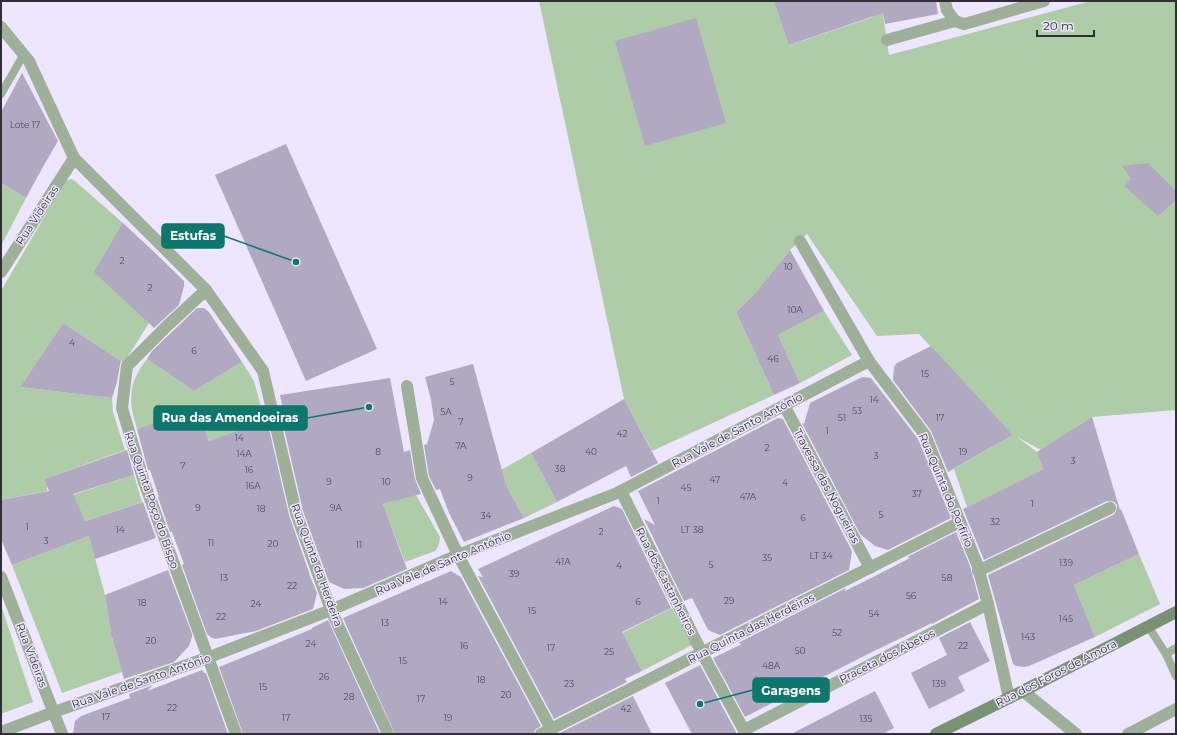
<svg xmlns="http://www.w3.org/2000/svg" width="1177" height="735" viewBox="0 0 1177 735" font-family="Montserrat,sans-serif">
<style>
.green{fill:#afcca8}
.building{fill:#b1a9c1}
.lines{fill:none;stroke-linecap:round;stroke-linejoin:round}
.lane{stroke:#9eaf9a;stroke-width:8}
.street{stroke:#9eaf9a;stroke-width:12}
.secondary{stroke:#789273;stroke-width:12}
.labels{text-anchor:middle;stroke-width:3;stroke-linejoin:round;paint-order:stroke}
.number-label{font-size:9px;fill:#514d5a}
.street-label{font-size:11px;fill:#312e38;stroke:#eee6ff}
.leader{fill:none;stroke:#0f766e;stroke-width:1.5}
.callout-dot{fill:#0f766e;stroke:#eee6ff;stroke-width:1.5}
.callout{fill:#0f766e;stroke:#0f766e;stroke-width:1.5}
.callout-label{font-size:12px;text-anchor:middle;font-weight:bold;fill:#fff}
</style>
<rect width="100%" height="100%" fill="#eee6ff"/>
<g class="green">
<polygon points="539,1 774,1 790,45 873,17 868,1 881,1 889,55 1091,1 1176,1 1176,410 1092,417 1041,450 1017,437 1037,452 1043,469 967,507 954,469 1013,435 919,334 877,336 807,234 790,250 757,291 736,312 774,395 652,451 624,399"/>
<polygon points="71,179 75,181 123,223 149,323 124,363 63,323 20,387 112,398 113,412 125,450 44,479 47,485 47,491 1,500 1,291 64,183 65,181"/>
<polygon points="1,183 26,198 1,246"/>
<polygon points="824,311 852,355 800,383 778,335"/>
<path d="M 147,359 L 194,391 L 242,362 L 254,381 L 265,421 L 209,441 L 198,409 L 137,429 C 128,400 128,383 147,359 Z"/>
<polygon points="531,453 557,502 524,518 506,485 501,470"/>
<polygon points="134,475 142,502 85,521 69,496"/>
<path d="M 416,495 L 440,537 C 439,543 439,547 435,551 L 405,562 L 383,504 Z"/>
<polygon points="89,536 105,595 111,634 122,672 62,693 12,565"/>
<polygon points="1139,554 1160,604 1095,637 1074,585"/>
<polygon points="1,605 33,702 1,714"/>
<polygon points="672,608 692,645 642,671 622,633"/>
</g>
<g class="building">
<polygon points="774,1 936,1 938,14 885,24 883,13 789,45"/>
<polygon points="696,18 726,123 645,146 615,41"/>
<polygon points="22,73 58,141 44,165 26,198 1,183 1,112"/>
<polygon points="286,144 377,349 306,381 215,175"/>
<polygon points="1148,163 1176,191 1176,200 1158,216 1124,186 1131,179 1122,166"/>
<polygon points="123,223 153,251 184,281 184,286 179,305 154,328 94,272"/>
<polygon points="790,250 824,311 778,335 800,383 774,395 736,312 757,291"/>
<polygon points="197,308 204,308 209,312 242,362 194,391 147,359 152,351"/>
<polygon points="63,323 121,361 120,365 117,382 112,398 20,387"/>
<polygon points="931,346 1013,435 948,472 931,431 893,380 894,367 897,363"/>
<polygon points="473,364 506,485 524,518 464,542 449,513 440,489 436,490 429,476 424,445 427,444 434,420 431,400 425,377"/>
<polygon points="862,377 871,378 918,439 951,518 888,550 875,546 860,534 802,423 804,424 810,403"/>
<polygon points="390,378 404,452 410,450 415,479 421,494 383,504 407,569 363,588 344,589 329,582 303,511 281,415 284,414 280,395"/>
<polygon points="624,399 658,463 631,477 626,466 557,502 531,453"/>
<polygon points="198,408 209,441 267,420 289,515 310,575 309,574 317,593 313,609 256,631 215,639 212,638 207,634 182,565 184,564 172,532 170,532 158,497 159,497 150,470 148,470 137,429"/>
<polygon points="1092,417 1120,510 1121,509 1139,554 1074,585 1095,637 1029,666 1024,667 1016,666 1013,664 988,575 1113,515 1116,512 1117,505 1114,502 1107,501 984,560 963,509 1043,469 1037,452"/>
<polygon points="778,418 783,419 852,551 849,570 720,635 708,630 692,598 684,601 644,519 655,525 638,491"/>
<polygon points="127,450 134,475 73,494 85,521 143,502 156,538 95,559 89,536 12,565 1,539 1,500 49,491 44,479"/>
<polygon points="614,506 622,509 671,608 622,632 642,671 625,679 627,682 554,719 478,576 483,577 478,569"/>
<polygon points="956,532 970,566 979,599 932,624 932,623 870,653 745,717 713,658 742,644 738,643 846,588 845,591 877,575 910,558 907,557"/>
<polygon points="168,570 192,634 192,637 189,646 174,662 124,679 111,634 105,595"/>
<polygon points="451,571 461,577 541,726 535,730 534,734 395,734 343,618"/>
<polygon points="328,620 380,734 243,734 219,667 312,629 312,628"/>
<polygon points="970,622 990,661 958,677 965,691 929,709 911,673 947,655 939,638"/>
<polygon points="700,665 737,734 692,734 665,683"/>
<polygon points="202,670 204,673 206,673 228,734 73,734 75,721 81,716 130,698 129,694 153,685 147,691"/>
<polygon points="875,691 894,728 883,734 791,734"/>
<polygon points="633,696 652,734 558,734"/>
</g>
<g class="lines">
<g class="lane">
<polyline points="1,94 24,54"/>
<polyline points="1148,626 1166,654 1176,648"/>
<polyline points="1166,654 1176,676"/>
</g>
<g class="street">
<polyline points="945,1 947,10 955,21"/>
<polyline points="1,27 29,61 74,158 206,290 263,371 296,513 331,610 388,734"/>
<polyline points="887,40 955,21 964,24 975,21 1044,1"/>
<polyline points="800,241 869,361 925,435 977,564 988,604 1009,698"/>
<polyline points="1,272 74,158"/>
<polyline points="206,290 168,325 127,366 122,408 144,482 236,734"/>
<polyline points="407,386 422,478 458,555 551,729"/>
<polyline points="784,405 870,568"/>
<polyline points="621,491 702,653 746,734"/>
<polyline points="978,571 1110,508"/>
<polyline points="1,577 62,734"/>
<polyline points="1023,691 1076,734"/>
<polyline points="744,730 988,604"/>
<polyline points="1,732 54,712 207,658 331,610 458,555 617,493 869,361"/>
<polyline points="541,734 960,522"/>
<polyline points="1128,734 1176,709"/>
</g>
<polyline class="secondary" points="936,734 1023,691 1176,612"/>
</g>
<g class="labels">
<g class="number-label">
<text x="25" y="128">Lote 17</text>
<text x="122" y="264">2</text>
<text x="788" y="270">10</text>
<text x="150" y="291">2</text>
<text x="795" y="313">10A</text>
<text x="72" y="346">4</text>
<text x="194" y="354">6</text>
<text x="773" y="362">46</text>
<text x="925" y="377">15</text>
<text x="452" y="385">5</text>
<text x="874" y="403">14</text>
<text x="857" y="414">53</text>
<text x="446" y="415">5A</text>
<text x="842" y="421">51</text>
<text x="940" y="421">17</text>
<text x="461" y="425">7</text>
<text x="827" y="434">1</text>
<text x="622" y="437">42</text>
<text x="239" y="441">14</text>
<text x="461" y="449">7A</text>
<text x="767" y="451">2</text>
<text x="378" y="455">8</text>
<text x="591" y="455">40</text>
<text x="963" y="455">19</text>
<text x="244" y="457">14A</text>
<text x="876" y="459">3</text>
<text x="1073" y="464">3</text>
<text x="183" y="469">7</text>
<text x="560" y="472">38</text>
<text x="249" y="473">16</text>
<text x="470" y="481">9</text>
<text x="715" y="483">47</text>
<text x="329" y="485">9</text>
<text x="386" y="485">10</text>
<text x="785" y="486">4</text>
<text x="253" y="489">16A</text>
<text x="686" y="491">45</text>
<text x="917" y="497">37</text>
<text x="748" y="500">47A</text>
<text x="658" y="504">1</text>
<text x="1032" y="507">1</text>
<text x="198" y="511">9</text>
<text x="336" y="511">9A</text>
<text x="261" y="512">18</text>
<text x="881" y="518">5</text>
<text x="486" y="519">34</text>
<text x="803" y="521">6</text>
<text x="995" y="525">32</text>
<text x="27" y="530">1</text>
<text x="120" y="533">14</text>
<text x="692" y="533">LT 38</text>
<text x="601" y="535">2</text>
<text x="46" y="544">3</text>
<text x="211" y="546">11</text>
<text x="273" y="547">20</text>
<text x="359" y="548">11</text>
<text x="821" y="559">LT 34</text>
<text x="767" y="561">35</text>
<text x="563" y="565">41A</text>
<text x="1066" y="566">139</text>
<text x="711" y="568">5</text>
<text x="619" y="569">4</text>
<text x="514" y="577">39</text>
<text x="224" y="581">13</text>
<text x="947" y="581">58</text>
<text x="292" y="589">22</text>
<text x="911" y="599">56</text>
<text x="729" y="604">29</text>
<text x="443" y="605">14</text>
<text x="638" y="605">6</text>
<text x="142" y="606">18</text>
<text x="256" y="607">24</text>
<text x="532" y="614">15</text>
<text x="874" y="617">54</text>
<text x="221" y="620">22</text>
<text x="1066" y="622">145</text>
<text x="385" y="626">13</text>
<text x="837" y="636">52</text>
<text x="1028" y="640">143</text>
<text x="151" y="644">20</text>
<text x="311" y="647">24</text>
<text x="464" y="649">16</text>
<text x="963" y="649">22</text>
<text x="551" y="651">17</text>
<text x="800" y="654">50</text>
<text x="609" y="655">25</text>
<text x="403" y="664">15</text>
<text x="771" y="669">48A</text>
<text x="324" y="680">26</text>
<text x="481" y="683">18</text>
<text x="569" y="687">23</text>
<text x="939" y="687">139</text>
<text x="263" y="690">15</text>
<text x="506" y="698">20</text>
<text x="349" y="700">28</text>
<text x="421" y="702">17</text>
<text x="172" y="711">22</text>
<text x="626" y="712">42</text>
<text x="106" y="720">17</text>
<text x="286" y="721">17</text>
<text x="448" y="721">19</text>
<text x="866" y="722">135</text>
</g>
<g class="street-label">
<text transform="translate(37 215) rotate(-57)" y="4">Rua Videiras</text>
<text transform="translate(737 430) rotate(-28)" y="4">Rua Vale de Santo António</text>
<text transform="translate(827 486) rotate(62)" y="4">Travessa das Nogueiras</text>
<text transform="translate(946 490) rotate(67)" y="4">Rua Quinta do Porfírio</text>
<text transform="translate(152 500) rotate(71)" y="4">Rua Quinta Poço do Bispo</text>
<text transform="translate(443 563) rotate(-23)" y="4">Rua Vale de Santo António</text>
<text transform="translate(317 565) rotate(70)" y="4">Rua Quinta da Herdeira</text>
<text transform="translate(666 581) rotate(63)" y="4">Rua dos Castanheiros</text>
<text transform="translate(751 628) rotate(-27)" y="4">Rua Quinta das Herdeiras</text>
<text transform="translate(32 655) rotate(69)" y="4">Rua Videiras</text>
<text transform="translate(887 656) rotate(-27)" y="4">Praceta dos Abetos</text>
<text transform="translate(1056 673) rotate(-27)" y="4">Rua dos Foros de Amora</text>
<text transform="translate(141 681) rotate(-19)" y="4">Rua Vale de Santo António</text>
</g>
</g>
<path class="leader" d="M296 262L224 236M369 407L307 418M700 704L753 690"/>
<g class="callout-dot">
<circle cx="296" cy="262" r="4"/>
<circle cx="369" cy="407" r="4"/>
<circle cx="700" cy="704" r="4"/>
</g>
<g class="callout">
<rect x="162" y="224" width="62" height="24" rx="4"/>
<rect x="154" y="406" width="153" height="24" rx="4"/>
<rect x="753" y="678" width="76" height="24" rx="4"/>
</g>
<g class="callout-label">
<text x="193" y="240">Estufas</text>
<text x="230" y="422">Rua das Amendoeiras</text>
<text x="791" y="695">Garagens</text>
</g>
<rect width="1177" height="735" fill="none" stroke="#312e38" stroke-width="4"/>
<path d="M1037 30v6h57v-6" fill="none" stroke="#312e38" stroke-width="2"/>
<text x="1043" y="30" font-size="12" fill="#312e38" stroke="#eee6ff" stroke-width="3" paint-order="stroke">20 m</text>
</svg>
